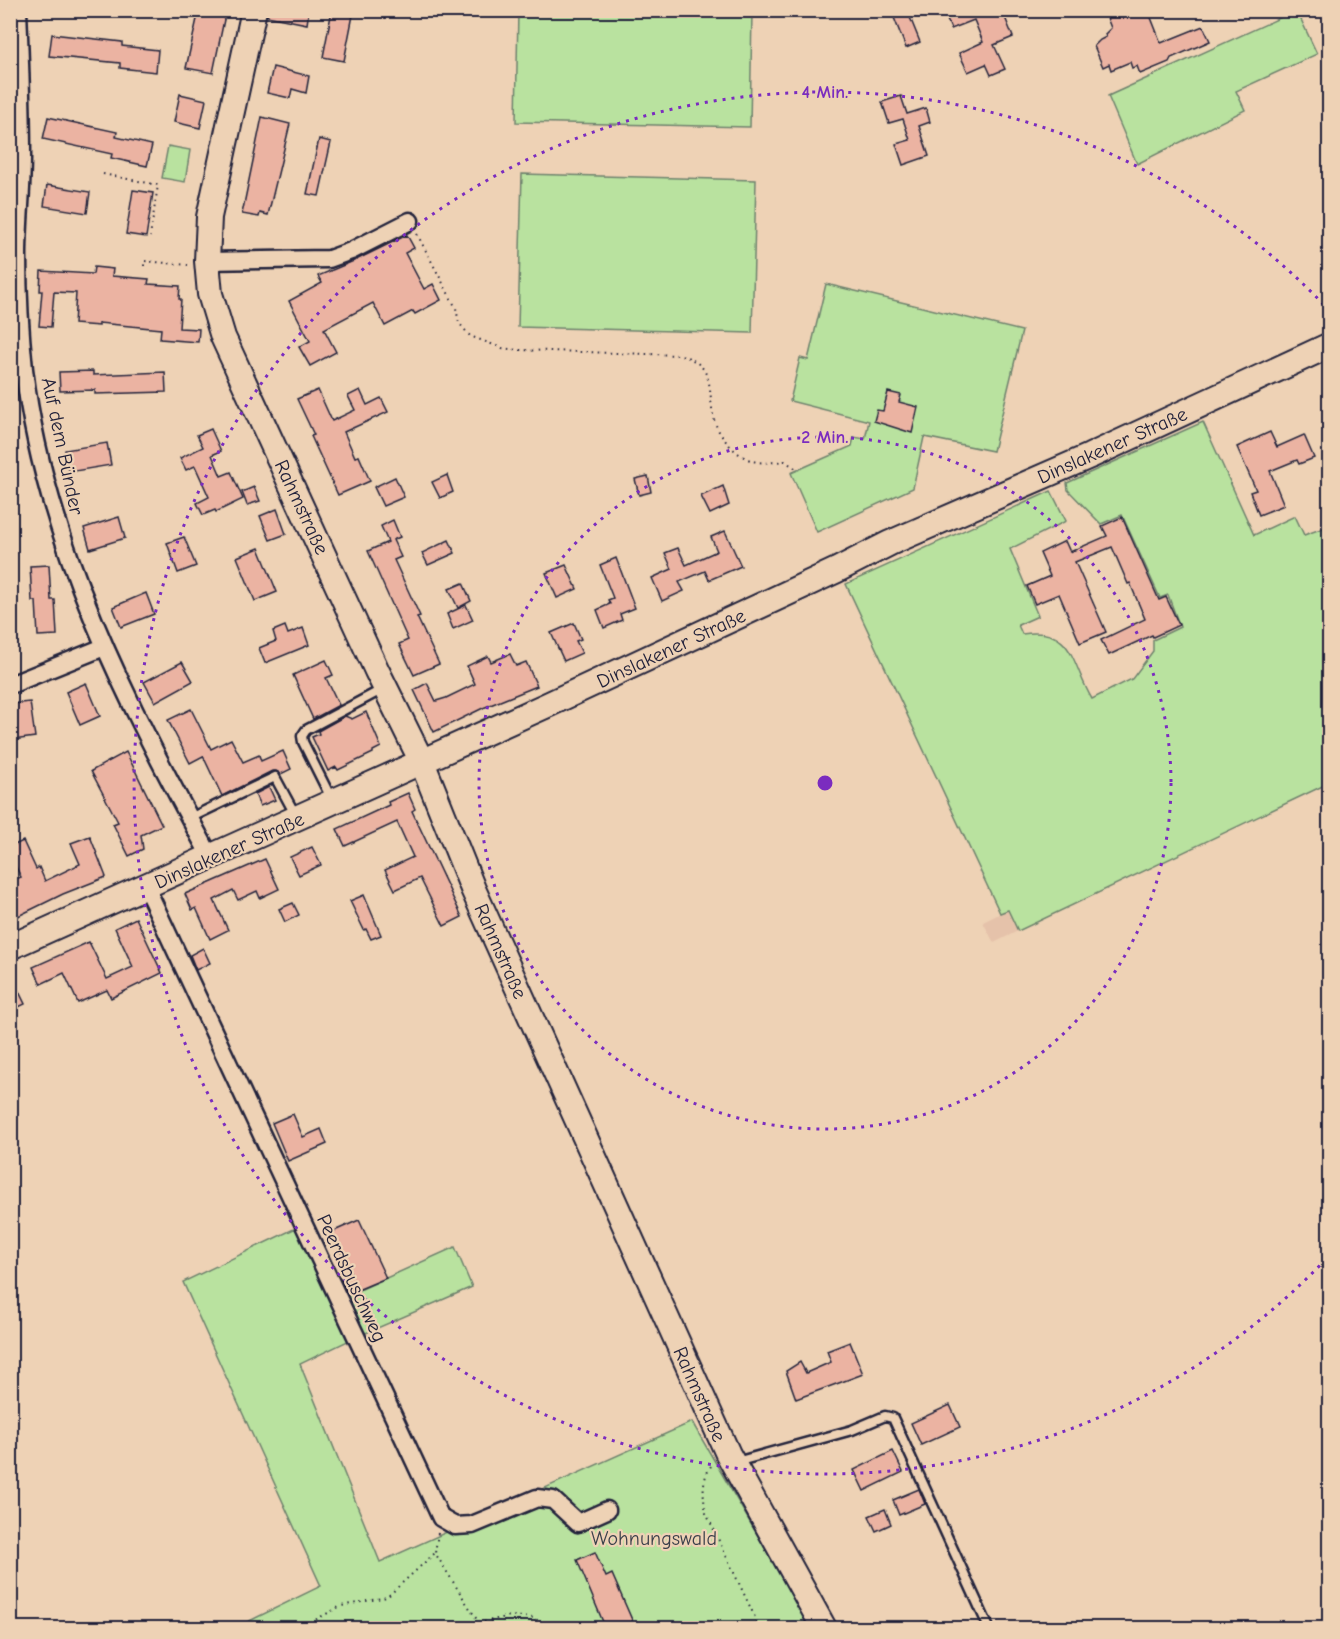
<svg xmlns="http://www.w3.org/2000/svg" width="1340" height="1639" viewBox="0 0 1340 1639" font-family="'Comic Neue',sans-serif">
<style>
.built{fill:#e5c2aa}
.green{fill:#b9e29f;stroke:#6e826d;stroke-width:1.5}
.building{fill:#ebb3a2;stroke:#22223b;stroke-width:1.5}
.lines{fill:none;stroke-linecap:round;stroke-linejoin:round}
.lane-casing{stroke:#22223b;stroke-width:13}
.street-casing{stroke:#22223b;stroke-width:21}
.secondary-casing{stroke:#22223b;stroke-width:28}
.path{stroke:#22223b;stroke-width:2;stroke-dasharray:1.5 4.5;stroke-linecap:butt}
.lane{stroke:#eed2b5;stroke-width:8}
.street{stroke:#eed2b5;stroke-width:16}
.secondary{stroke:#eed2b5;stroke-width:24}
.ring{fill:none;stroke:#7b2cbf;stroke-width:3;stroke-dasharray:3 6}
.labels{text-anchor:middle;stroke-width:4.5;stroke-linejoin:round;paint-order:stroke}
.street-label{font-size:20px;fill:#22223b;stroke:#eed2b5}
.park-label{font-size:20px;fill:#393f4a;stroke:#eed2b5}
.centre{fill:#7b2cbf;stroke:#eed2b5;stroke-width:3}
.ring-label{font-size:18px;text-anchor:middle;font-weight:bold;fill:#7b2cbf;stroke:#eed2b5;stroke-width:4.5;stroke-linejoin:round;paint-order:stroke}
</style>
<rect width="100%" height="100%" fill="#eed2b5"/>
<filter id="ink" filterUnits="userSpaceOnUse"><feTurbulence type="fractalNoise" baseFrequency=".0167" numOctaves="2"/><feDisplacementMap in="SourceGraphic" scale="12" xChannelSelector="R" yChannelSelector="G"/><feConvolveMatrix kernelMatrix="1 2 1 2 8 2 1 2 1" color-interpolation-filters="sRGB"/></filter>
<g filter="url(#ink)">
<polygon class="built" points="1007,910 1018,931 994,943 983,922"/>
<g class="green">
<polygon points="518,11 752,11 750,127 516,122"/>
<polygon points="1295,11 1297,11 1317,54 1236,91 1245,110 1137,164 1108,96"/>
<polygon points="168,146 190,150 185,182 162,178"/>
<polygon points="522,174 756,180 752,333 518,327"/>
<polygon points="826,284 1022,331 993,451 924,437 913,488 817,532 791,473 852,446 854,437 865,439 869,421 790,401 800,358 808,360"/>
<path d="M 1203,422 L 1254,535 L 1295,516 L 1304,535 L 1329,526 L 1329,783 L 1018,931 L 1008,910 L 1000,913 L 846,584 L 1051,491 L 1066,521 L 1010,549 L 1038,616 L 1018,625 L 1022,634 C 1075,626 1071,664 1092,699 L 1132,679 L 1153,651 L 1153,640 L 1180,627 L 1168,595 L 1160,598 L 1122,515 L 1101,524 L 1068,490 L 1067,483 Z"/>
<polygon points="298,1227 352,1339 300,1364 380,1562 692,1422 811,1628 235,1628 321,1586 183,1282"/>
<polygon points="455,1247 472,1287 366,1333 358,1329 344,1297"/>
</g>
<g class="building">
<polygon points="199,10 226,10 213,73 186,68"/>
<polygon points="268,10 309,10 307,24 267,16"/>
<polygon points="332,10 354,10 344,61 323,57"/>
<polygon points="891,10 907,10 920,42 906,48"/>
<polygon points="943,10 1002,10 1013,37 994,45 1005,69 991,75 986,64 968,72 959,53 983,42 974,20 951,29"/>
<polygon points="1104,10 1148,10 1161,43 1203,26 1210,41 1171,58 1169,62 1140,74 1137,66 1132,68 1130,62 1111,70 1109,64 1103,67 1094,46 1100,40 1106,37 1105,34 1111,28"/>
<polygon points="52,34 122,42 122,46 158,50 156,72 120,68 120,63 49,56"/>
<polygon points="273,67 309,76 306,93 292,89 290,98 267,93"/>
<polygon points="180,94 206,100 200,128 174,122"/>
<polygon points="901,96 907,114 926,108 930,122 919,126 929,156 903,165 896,144 910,140 903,119 889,123 882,102"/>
<polygon points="48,117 117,132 116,137 152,145 147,166 111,158 112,154 43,139"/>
<polygon points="262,117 290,124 268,215 260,213 259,217 242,214"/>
<polygon points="319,139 331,142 319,196 307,194"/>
<polygon points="47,185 90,192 87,213 44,206"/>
<polygon points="133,190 153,193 146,237 126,234"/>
<polygon points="407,235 414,248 405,253 424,289 433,284 441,300 415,314 413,311 385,326 373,303 324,329 336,352 310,366 299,347 310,341 289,301 322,283 318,276 356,260"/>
<polygon points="94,267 113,269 112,276 149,279 148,284 180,286 179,299 181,299 179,328 199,329 198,342 160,339 161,329 99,323 99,326 74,324 76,293 54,292 51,327 39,326 42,291 40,291 41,271 93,274"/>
<polygon points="93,371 93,375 165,372 166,392 95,394 95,390 60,391 59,372"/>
<polygon points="318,390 332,421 355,410 348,396 360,390 367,405 381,398 388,412 344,432 355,457 359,456 370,481 338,495 311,436 314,435 297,399"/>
<polygon points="888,392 901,395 899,402 918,407 912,433 874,421 877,410 883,411"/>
<polygon points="211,429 221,451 212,455 221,476 231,472 243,499 216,512 215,510 203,515 197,503 209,497 195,466 186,470 180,458 203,447 197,435"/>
<polygon points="1270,432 1277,447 1304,435 1314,458 1299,464 1297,460 1270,471 1284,505 1259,515 1250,492 1256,490 1237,447"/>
<polygon points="107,443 111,465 69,472 65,450"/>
<polygon points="447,475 453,492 440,498 432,482"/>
<polygon points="648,476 651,492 639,495 635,479"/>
<polygon points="395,477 404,497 383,506 374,487"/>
<polygon points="723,486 729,505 710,514 701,496"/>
<polygon points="254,487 260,501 247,505 242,492"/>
<polygon points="277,509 286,534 270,540 260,516"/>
<polygon points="119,517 125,538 90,549 84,528"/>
<polygon points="1122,517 1159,600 1166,597 1179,625 1153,637 1152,635 1109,655 1101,640 1145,619 1130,583 1128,584 1112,547 1075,562 1106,632 1080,643 1059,594 1035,604 1027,586 1050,576 1040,553 1065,541 1070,552 1107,536 1102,526"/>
<polygon points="393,520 400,537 393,540 401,557 394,560 420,616 417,617 439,664 414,675 399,644 408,640 368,551 388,542 381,526"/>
<polygon points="725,531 741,566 709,580 705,571 679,582 684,591 662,601 652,578 672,569 665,553 678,548 686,565 717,551 711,537"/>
<polygon points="184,537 196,566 178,573 167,543"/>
<polygon points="449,540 455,553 428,565 422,553"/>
<polygon points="259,548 277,592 255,601 237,557"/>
<polygon points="616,558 635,608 620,614 622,620 604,628 597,610 610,604 608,600 613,598 600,565"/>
<polygon points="49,565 51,600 55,600 57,635 38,636 36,601 32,601 30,566"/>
<polygon points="566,565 577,589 557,598 546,573"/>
<polygon points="463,583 471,601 458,608 449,589"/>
<polygon points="146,593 154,614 121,627 113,607"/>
<polygon points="466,605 473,620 453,629 447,614"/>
<polygon points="574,623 581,639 576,641 582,653 564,661 551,633"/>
<polygon points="285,626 288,634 303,628 309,645 265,663 259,648 276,641 273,631"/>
<polygon points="510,654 516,666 526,662 537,686 483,708 434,732 414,690 427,683 436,701 446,698 475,684 467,666 488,656 491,662"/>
<polygon points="326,660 333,675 326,678 339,705 313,719 293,675"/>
<polygon points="182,662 193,681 155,702 144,682"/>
<polygon points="86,683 100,716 80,725 66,692"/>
<polygon points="30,702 35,737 13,740 10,704"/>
<polygon points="191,709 211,749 231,739 243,762 259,755 261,761 283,751 291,769 281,774 276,771 272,771 222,796 203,756 190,763 168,720"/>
<polygon points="366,712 381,747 373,751 373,753 338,770 336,767 328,771 312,737 319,734 318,731 345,716 352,719"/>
<polygon points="126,752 162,825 141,835 143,849 129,856 113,824 118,822 91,771"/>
<polygon points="269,787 275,800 260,806 255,794"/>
<polygon points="408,793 415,809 412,811 462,917 444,926 420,878 395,890 385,870 413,857 397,822 345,846 337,829 389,805 388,802"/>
<polygon points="90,836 106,877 63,894 10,920 10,881 21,877 10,855 10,847 23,841 36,869 39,867 45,881 80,864 71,843"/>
<polygon points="312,847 321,865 299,875 290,857"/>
<polygon points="265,859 279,889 260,898 257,891 238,900 233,890 214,900 228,930 210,939 196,908 192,910 185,894"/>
<polygon points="364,895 381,935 371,939 366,929 364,930 350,901"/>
<polygon points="293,903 299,915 285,922 279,909"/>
<polygon points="136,918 162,973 111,998 107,990 78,1003 64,973 41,984 33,967 89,942 107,979 133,967 115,928"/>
<polygon points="203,948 210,963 196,970 190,955"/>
<polygon points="10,973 25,1004 10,1011"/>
<polygon points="293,1114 303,1137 321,1129 327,1144 288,1161 272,1123"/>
<polygon points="359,1220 386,1278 348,1294 341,1279 351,1274 332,1232"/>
<polygon points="850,1342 863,1374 796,1399 786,1371 800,1362 806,1373 831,1362 827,1351"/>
<polygon points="950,1405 960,1427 921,1445 911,1423"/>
<polygon points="893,1451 903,1472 864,1491 854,1470"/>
<polygon points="919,1489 925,1504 899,1515 893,1500"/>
<polygon points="885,1509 891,1524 876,1531 869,1516"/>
<polygon points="595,1552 606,1577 612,1574 636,1629 606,1629 577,1560"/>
</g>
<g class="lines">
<g class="lane-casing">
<g id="lane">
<polyline points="332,800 303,742 302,736 306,730 385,688"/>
<polyline points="190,818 275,777 296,816"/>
<polyline points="736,1462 852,1430 885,1416 893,1418 989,1628"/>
</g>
</g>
<g class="street-casing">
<g id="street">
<path d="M 18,10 C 20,59 22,107 22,156 C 22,189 18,222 18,256 C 18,293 20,332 24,369 C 45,545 128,704 211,858"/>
<polyline points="207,261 329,259 351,251 410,221"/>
<polyline points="10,685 104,647"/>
<polyline points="146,887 441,1518 455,1526 472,1525 537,1498 553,1500 578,1523 607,1510"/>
</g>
</g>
<g class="secondary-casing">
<g id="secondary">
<polyline points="254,10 209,217 207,261 210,294 223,337 377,671 422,762 473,889 728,1454 824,1628"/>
<polyline points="10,947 545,706 837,570 890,543 1090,456 1330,345"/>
</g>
</g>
<g class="path">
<polyline points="103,174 158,185 150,237"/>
<path d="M 417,234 L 456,308 L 459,323 L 470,336 L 502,348 L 518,350 L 681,355 C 717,366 707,391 714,419 C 718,436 736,456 753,461 C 763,464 775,462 785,461 L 798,470"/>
<polyline points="144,266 144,261 188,265"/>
<path d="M 711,1466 C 701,1481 703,1495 706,1513 L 760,1628"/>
<polyline points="438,1533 435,1553 479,1623 510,1616 536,1618 541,1628"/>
<polyline points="300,1628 341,1606 387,1597 435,1553"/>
<polyline points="470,1628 478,1624"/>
</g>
<use href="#lane" class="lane"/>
<use href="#street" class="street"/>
<use href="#secondary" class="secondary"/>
</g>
</g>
<g class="ring">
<circle cx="825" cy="783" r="346"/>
<path d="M1326 1259A691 691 0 1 1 1326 307"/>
</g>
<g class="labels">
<g class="street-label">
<text transform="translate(1112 445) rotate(-24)" y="7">Dinslakener Straße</text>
<text transform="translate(63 446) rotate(78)" y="7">Auf dem Bünder</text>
<text transform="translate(302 507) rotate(65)" y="7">Rahmstraße</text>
<text transform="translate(671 648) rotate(-25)" y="7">Dinslakener Straße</text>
<text transform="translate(229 850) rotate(-24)" y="7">Dinslakener Straße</text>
<text transform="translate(501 951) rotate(66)" y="7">Rahmstraße</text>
<text transform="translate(352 1278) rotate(65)" y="7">Peerdsbuschweg</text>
<text transform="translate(700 1394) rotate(66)" y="7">Rahmstraße</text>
</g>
<g class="park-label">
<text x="654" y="1545">Wohnungswald</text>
</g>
</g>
<circle cx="825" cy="783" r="9" class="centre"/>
<g class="ring-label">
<text x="825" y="98">4 Min.</text>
<text x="825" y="443">2 Min.</text>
</g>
<rect width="1340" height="1639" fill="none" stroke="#eed2b5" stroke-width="36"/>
<rect x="18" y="18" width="1304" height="1603" fill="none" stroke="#22223b" stroke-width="2" filter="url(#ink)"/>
</svg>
